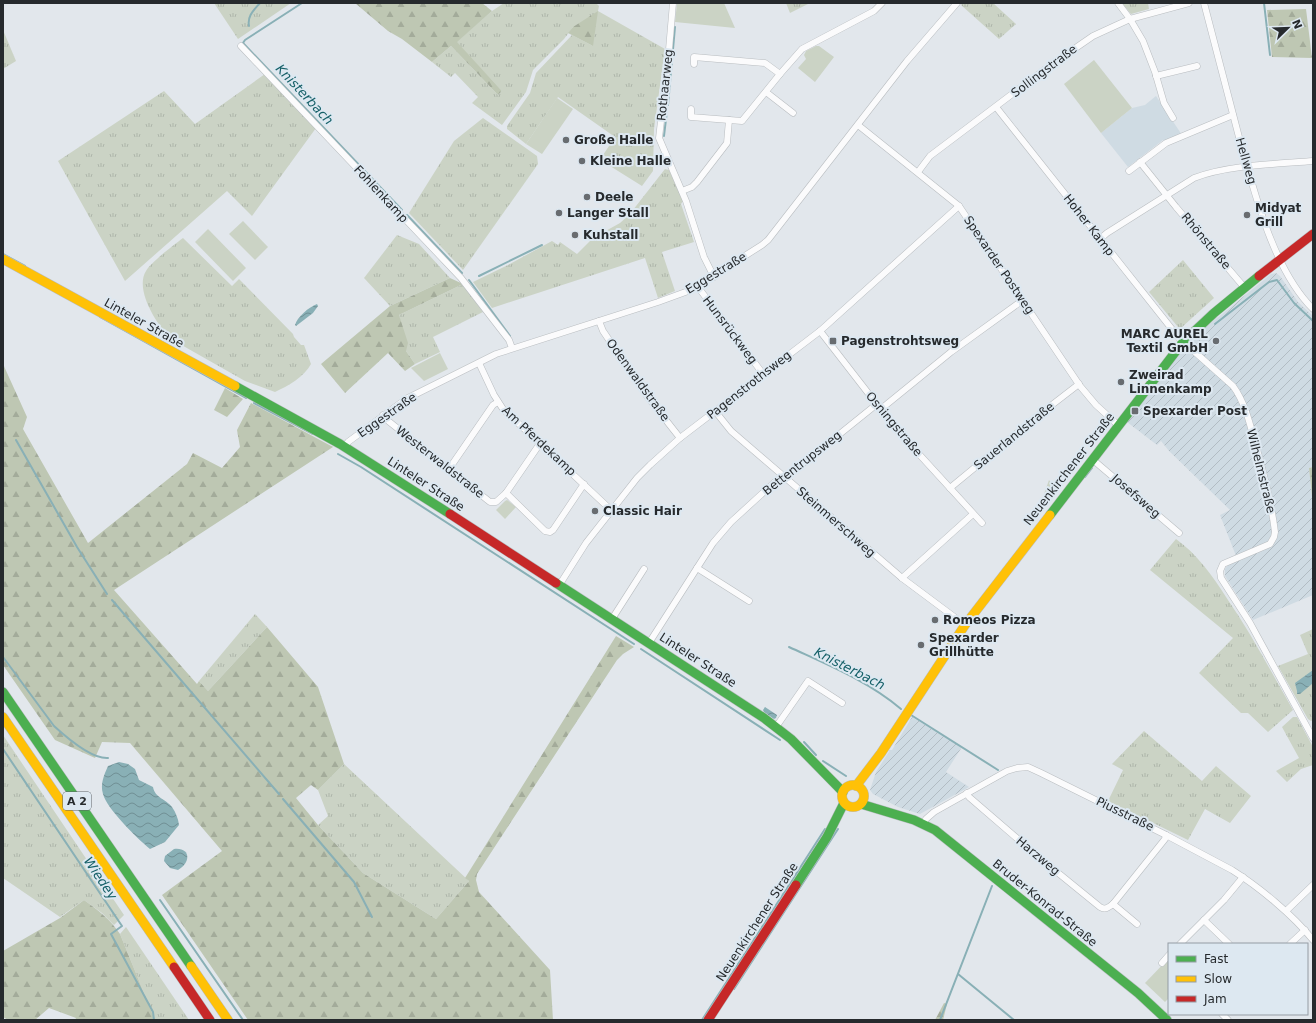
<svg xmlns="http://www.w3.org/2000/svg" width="1316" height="1023" viewBox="0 0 1316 1023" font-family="'DejaVu Sans',sans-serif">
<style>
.industrial{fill:url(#industrial-furrows)}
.built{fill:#cfdbe3}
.grass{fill:url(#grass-tufts)}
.forest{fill:url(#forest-firs)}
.park{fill:#cbd3c5}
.water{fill:url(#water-waves)}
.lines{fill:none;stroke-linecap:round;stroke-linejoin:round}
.stream{stroke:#89b0b6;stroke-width:2}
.street-casing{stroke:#b9bdc0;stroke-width:7}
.fast-casing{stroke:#b9bdc0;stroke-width:10}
.slow-casing{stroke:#b9bdc0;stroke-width:10}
.jam-casing{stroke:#b9bdc0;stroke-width:10}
.street{stroke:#fbfbfc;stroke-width:6}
.fast{stroke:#4caf50;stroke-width:9}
.slow{stroke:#ffc107;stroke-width:9}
.jam{stroke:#c62828;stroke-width:9}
.poi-dot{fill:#686c70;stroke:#dde8f1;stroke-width:1.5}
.labels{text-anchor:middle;stroke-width:4;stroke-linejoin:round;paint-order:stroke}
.shield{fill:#dde8f1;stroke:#5d6368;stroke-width:1}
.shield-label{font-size:11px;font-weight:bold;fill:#262a2d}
.street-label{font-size:12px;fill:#262a2d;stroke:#dde8f1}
.poi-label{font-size:12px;font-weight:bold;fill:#262a2d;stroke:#dde8f1;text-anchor:start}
.water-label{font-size:13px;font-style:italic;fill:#166068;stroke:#dde8f1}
</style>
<defs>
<pattern id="industrial-furrows" width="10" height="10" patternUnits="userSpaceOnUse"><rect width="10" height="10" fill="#cfdbe3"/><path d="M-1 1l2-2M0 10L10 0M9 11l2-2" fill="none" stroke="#b2bcc3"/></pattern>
<pattern id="grass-tufts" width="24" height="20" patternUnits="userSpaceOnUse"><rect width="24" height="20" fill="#cbd3c5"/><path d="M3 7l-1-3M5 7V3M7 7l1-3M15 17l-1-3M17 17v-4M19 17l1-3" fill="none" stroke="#aeb5aa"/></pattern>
<pattern id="forest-firs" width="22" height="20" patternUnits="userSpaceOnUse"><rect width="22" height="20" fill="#bec7b3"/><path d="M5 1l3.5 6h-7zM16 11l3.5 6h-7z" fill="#a3ab9a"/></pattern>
<pattern id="water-waves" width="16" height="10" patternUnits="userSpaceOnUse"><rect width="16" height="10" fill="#89b0b6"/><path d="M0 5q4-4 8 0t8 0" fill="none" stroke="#708f94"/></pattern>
</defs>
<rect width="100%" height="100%" fill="#e2e7ec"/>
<g class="industrial">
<polygon points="1276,273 1280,276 1298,302 1313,316 1313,467 1309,468 1313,506 1313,595 1253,620 1225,576 1225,569 1228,565 1238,561 1220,515 1230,510 1169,451 1161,441 1157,445 1127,422 1179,355 1200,332 1271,274"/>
<polygon points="912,717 962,747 946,772 969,787 920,814 898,807 873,794 870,790 876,772 890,750 892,750"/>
</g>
<polygon class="built" points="1156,96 1182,135 1165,142 1163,140 1128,167 1101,133 1132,108 1145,105"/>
<g class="grass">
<polygon points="214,3 291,3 238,39"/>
<polygon points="504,3 596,3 599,6 598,11 665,49 654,129 653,171 642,186 610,166 613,161 603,155 615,137 558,97 526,144 507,129 507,126 530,93 536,73 572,35 593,46 573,27 564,39 533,70 526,92 502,125 472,103 478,97 455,73 451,77 432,62 451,46 498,95 502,91 456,42 492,11"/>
<polygon points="786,3 810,3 790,13"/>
<polygon points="963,3 993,3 1016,24 999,39 961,5"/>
<polygon points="1122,3 1148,3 1149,9 1131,14"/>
<polygon points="3,30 16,61 3,69"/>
<polygon points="265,74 316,128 252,216 227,191 125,281 58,161 164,91 195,124"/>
<polygon points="483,118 537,156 538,164 463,270 409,213 454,141"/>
<polygon points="665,169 669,170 683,201 681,204 694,242 662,252 675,291 658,298 645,258 492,308 473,282 508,265 552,241 558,245 560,242 577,254 593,238 620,223 629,215"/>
<polygon points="397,235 419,244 450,278 390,306 364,278"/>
<path d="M 183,238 L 232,286 L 239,279 L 293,334 L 294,337 L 301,345 L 304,345 L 311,364 C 304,377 288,386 275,392 L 245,381 L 171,339 C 158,326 134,290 146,271 C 151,262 174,245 183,238 Z"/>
<polygon points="1183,260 1214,298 1181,328 1178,327 1149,292"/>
<polygon points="463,284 483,312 433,337 440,352 415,364 406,351 399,315"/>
<path d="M 1176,539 C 1197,554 1212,575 1226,597 C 1251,633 1271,672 1293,710 L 1268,732 L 1248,713 L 1241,713 L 1199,673 L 1233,638 L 1150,570 Z"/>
<polygon points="255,614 267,627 208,691 199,681"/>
<polygon points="1313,629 1313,720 1311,721 1308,719 1278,666 1308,654 1300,635"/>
<polygon points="1293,717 1297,717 1313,747 1313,765 1301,769 1287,782 1276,771 1299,758 1282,727"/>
<polygon points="1144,731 1202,781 1216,766 1251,796 1230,823 1205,809 1188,840 1108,801 1123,770 1112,764"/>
<polygon points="3,735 124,915 114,925 102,913 84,900 60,917 3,878"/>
<polygon points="344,764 469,881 436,919 363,873 318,825 328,816 318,790"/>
<polygon points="126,927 189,1020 155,1020 120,934"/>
</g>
<g class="forest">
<polygon points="355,3 482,3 492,11 457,42 502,91 498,95 451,46 432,62 402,39 388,31"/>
<polygon points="1306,9 1312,58 1272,57 1267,10"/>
<polygon points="598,11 593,46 568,33 573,27"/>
<polygon points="450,278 463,284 399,315 408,343 406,351 415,364 405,371 388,353 345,393 321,364 390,306"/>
<polygon points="3,364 27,417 23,429 88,543 187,464 193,453 222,468 240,447 237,430 251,403 333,447 114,590 197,684 199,681 208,691 267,627 318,687 344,764 318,790 311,785 296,798 318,825 363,873 436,919 469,881 465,878 616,636 634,647 623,654 617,660 477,874 476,880 479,892 550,970 553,1020 248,1020 162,895 222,851 130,743 102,742 95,758 55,740 3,665"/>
<polygon points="225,388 243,399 227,417 214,410"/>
<polygon points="1313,467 1313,506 1309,468"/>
<path d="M 84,900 C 98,910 110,919 120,934 L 155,1020 L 75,1020 L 76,1018 L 49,1008 L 35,1020 L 8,1020 L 3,1017 L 3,951 L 60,918 Z"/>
<polygon points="944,1003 947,1004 943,1020 935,1020"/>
</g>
<g class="park">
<polygon points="677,3 724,3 735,28 675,22"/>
<polygon points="816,46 819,46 834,57 815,82 798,68 806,59 804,55 806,51"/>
<polygon points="1094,60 1132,108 1101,133 1064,84"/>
<polygon points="557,98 573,109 542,154 526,144"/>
<polygon points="243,221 268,247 255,260 229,234"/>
<polygon points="208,229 246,268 233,281 195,242"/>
<polygon points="440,353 448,369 424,381 411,368"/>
<polygon points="1049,480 1055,488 1047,500 1043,497"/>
<polygon points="507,500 516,507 505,519 496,510 505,501"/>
<polygon points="1169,958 1169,998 1165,1002 1145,983"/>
</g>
<g class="water">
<path d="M 317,304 L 318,306 L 313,313 L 296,326 L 295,325 C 297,317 309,307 317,304 Z"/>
<polygon points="1313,670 1313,683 1300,694 1297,694 1297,691 1295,683"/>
<polygon points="765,707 777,715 776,718 774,719 764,712 763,710"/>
<path d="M 119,762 L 128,764 L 135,769 L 139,780 L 153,787 C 155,798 166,799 172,807 C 176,813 178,818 179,825 L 165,842 L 150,849 C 137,838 107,809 103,794 C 100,784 104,775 108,766 Z"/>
<path d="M 174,849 C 191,847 191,863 178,870 L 170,868 L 164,861 L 165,856 Z"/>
</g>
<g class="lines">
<g class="stream">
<polyline points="302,3 245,40 243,43 402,210"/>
<polyline points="1264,3 1270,55"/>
<path d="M 249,26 C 247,16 254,10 260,3"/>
<polyline points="668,105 675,27"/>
<polyline points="664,136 667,111"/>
<polyline points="407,215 462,273"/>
<polyline points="3,254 25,266"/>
<polyline points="479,276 542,245"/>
<polyline points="469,280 510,336"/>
<polyline points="100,317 246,398"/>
<polyline points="1215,324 1269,282 1277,280 1294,303 1313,321"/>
<polyline points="254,403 313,434"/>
<polyline points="16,440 77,547 107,594"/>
<polyline points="338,454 361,467 634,644"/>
<polyline points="1085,477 1092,468"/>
<polyline points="112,600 279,794"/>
<path d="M 789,647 C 828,665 868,681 901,709"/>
<polyline points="641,649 780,740"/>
<path d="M 3,657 L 54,726 C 66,737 92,759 108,758"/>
<polyline points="911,715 998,770"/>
<polyline points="804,742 816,755"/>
<polyline points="3,749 122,926 111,934 153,1012 154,1020"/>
<polyline points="823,761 846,776"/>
<polyline points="283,799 354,882 372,917"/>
<polyline points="160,900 243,1020"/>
<polyline points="958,974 1014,1020"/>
<polyline points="734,989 838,829"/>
<polyline points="702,1020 825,829"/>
<polyline points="940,1020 992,886"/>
</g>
<g class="street-casing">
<g id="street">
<polyline points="673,3 668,61 659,138 686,201 704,257 714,277"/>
<polyline points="1118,3 1130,19 1143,41 1155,72 1164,103 1173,118"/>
<path d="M 1204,3 C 1216,49 1228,95 1240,141 C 1255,194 1273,269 1313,309"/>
<polyline points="241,46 461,278 509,340 512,348"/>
<polyline points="694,64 694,57 765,63 780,74"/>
<polyline points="1156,76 1197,66"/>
<polyline points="766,92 793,113"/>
<path d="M 996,107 L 1179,338 L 1233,386 C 1244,401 1249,420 1254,439 C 1263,470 1271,500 1275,532 L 1274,537 L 1270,544 L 1223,564 L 1220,571 L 1221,578 L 1250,623 L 1313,738"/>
<polyline points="691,109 691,117 742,121 780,74 802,49 874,11 882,3"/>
<polyline points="858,125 959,206 1080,386 1096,405 1118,425"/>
<polyline points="1140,162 1176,207 1244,287"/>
<polyline points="1129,171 1166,143 1233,115"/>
<polyline points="918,172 930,156 1048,67 1093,36 1130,19 1189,3"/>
<polyline points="682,191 692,187 697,182 727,143 729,120"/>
<path d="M 1100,239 L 1107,233 L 1194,178 C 1227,165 1277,164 1313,161"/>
<polyline points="698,287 763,374"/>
<polyline points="599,321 603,331 647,396 680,438"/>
<polyline points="820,331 896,429 982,523"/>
<polyline points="479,363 494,395 503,409 611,510"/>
<polyline points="881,409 951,352 1023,300"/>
<polyline points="715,411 731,431 902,578 965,625"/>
<polyline points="383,415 387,420 490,502 496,502 506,493 541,442"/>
<polyline points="345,447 348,442 406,399 496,354 658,302 691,290 762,245 768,240 907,61 957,3"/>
<polyline points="1092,459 1179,533"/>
<polyline points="449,469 493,405 498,402"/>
<polyline points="950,488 1035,418 1079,384"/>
<polyline points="506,493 545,531 550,532 553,530 584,484"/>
<polyline points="697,568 749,601"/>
<polyline points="902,578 973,514"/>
<polyline points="560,584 586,543 637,478 650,465 680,438 820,331 959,206"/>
<polyline points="612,619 644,569"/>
<polyline points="649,643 713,543 731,522 777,480 790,474 877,404"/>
<polyline points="776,727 808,681 842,703"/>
<path d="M 967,793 L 969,797 L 1041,859 L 1100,907 C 1105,910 1108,908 1113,904 L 1165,839 L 1166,835"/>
<path d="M 923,824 L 926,819 L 934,812 L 1007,771 L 1017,768 L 1028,767 L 1041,773 L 1166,835 L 1232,870 C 1259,887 1293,915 1313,940"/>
<polyline points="1113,904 1137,924"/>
<polyline points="1286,911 1313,885"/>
<polyline points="1204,920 1229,944"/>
<polyline points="1180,944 1224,900 1243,877"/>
<polyline points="1290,944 1305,930"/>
<polyline points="1162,963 1169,955"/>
<polyline points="1222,1014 1228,1020"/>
</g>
</g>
<g class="fast-casing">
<g id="fast">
<polyline points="235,386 340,444 450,514"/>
<polyline points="1050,515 1183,342 1214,313 1259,276"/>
<polyline points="556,583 764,718 791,739 843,792"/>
<polyline points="3,692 191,966"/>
<polyline points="861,804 914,820 935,830 1138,993 1167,1020"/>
<polyline points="796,885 827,837 844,803"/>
</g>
</g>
<g class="slow-casing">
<g id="slow">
<polyline points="3,259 235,386"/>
<polyline points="3,717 174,967"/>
<circle cx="853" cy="796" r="11"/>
<polyline points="856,786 881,753 965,625 1050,515"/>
<polyline points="191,966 228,1020"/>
</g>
</g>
<g class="jam-casing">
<g id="jam">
<polyline points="1259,276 1313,234"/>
<polyline points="450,514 556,583"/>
<polyline points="174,967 210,1020"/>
<polyline points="708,1020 796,885"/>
</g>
</g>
<use href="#street" class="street"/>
<use href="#fast" class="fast"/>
<use href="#slow" class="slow"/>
<use href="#jam" class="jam"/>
</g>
<g class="poi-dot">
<circle cx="566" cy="140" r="4"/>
<circle cx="582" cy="161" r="4"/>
<circle cx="587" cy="197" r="4"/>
<circle cx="559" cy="213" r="4"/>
<circle cx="1247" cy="215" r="4"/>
<circle cx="575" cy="235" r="4"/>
<rect x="829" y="337" width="8" height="8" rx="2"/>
<circle cx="1216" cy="341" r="4"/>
<circle cx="1121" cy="382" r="4"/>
<rect x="1131" y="407" width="8" height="8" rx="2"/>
<circle cx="595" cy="511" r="4"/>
<circle cx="935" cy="620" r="4"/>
<circle cx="921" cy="645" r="4"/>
</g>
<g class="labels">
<rect class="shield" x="63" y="792" width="28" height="18" rx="3"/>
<g class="shield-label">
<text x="77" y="805">A 2</text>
</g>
<g class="street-label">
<text transform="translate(1044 71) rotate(-37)" y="4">Sollingstraße</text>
<text transform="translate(665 85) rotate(-84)" y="4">Rothaarweg</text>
<text transform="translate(1246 161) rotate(74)" y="4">Hellweg</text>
<text transform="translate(381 194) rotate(47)" y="4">Fohlenkamp</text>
<text transform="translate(1089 225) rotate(52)" y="4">Hoher Kamp</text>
<text transform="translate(1206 241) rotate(50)" y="4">Rhönstraße</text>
<text transform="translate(999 265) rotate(56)" y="4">Spexarder Postweg</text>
<text transform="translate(716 273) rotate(-31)" y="4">Eggestraße</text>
<text transform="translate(144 323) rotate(29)" y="4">Linteler Straße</text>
<text transform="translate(730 330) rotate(53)" y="4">Hunsrückweg</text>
<text transform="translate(638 380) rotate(54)" y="4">Odenwaldstraße</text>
<text transform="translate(749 385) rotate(-38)" y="4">Pagenstrothsweg</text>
<text transform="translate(387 415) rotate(-35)" y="4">Eggestraße</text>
<text transform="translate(894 424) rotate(50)" y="4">Osningstraße</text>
<text transform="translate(1014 436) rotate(-39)" y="4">Sauerlandstraße</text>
<text transform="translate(539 441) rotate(43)" y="4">Am Pferdekamp</text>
<text transform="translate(440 462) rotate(38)" y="4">Westerwaldstraße</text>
<text transform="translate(802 463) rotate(-38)" y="4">Bettentrupsweg</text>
<text transform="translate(1069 469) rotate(-52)" y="4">Neuenkirchener Straße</text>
<text transform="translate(1261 471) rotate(76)" y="4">Wilhelmstraße</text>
<text transform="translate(426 484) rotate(33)" y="4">Linteler Straße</text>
<text transform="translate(1136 496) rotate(41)" y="4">Josefsweg</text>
<text transform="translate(836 522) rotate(41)" y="4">Steinmerschweg</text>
<text transform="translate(698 660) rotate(33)" y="4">Linteler Straße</text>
<text transform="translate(1125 814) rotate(26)" y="4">Piusstraße</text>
<text transform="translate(1038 856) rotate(40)" y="4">Harzweg</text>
<text transform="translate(1045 903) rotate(39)" y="4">Bruder-Konrad-Straße</text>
<text transform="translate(757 922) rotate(-57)" y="4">Neuenkirchener Straße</text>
</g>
<g class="poi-label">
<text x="574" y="144">Große Halle</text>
<text x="590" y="165">Kleine Halle</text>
<text x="595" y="201">Deele</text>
<text x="1255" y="212">Midyat<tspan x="1255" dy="14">Grill</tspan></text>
<text x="567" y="217">Langer Stall</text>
<text x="583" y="239">Kuhstall</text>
<text x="1208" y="338" text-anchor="end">MARC AUREL<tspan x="1208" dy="14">Textil GmbH</tspan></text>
<text x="841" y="345">Pagenstrohtsweg</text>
<text x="1129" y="379">Zweirad<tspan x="1129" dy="14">Linnenkamp</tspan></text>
<text x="1143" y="415">Spexarder Post</text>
<text x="603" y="515">Classic Hair</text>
<text x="943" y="624">Romeos Pizza</text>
<text x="929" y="642">Spexarder<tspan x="929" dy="14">Grillhütte</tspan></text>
</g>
<g class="water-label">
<text transform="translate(305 94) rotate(47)" y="5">Knisterbach</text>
<text transform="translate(850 668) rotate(27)" y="5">Knisterbach</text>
<text transform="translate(101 878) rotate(56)" y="5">Wiedey</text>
</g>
</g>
<rect width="1316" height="1023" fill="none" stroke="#262a2d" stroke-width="8"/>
<rect x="1168" y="943" width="140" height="72" fill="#dde8f1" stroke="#949ca3"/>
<rect x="1176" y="956" width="20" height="6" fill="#4caf50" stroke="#949ca3"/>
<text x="1204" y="963" font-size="12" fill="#262a2d">Fast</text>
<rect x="1176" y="976" width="20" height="6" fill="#ffc107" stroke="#949ca3"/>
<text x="1204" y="983" font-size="12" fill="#262a2d">Slow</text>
<rect x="1176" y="996" width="20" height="6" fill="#c62828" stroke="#949ca3"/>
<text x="1204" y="1003" font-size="12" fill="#262a2d">Jam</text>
<g transform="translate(1288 28) rotate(67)" stroke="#dde8f1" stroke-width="3" paint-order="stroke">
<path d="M0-3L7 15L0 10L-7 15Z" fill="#262a2d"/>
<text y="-6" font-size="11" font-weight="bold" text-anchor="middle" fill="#262a2d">N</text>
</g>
</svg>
